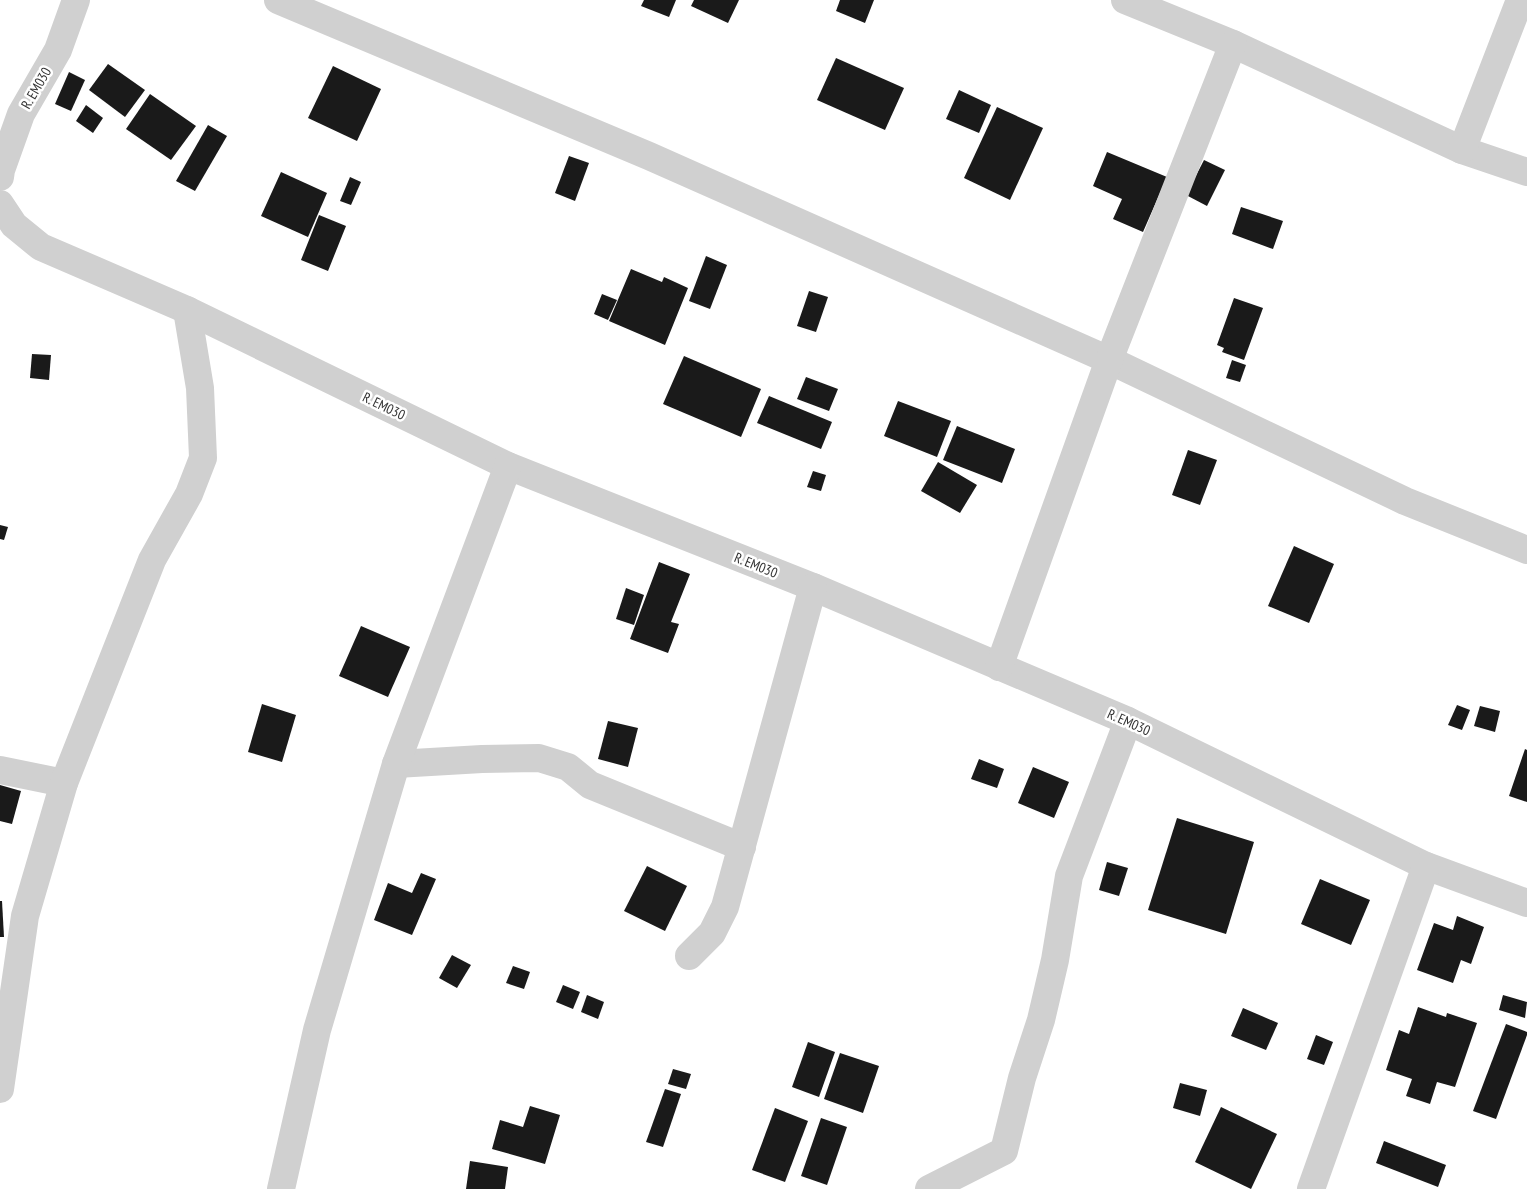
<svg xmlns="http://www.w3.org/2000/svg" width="1527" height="1189" viewBox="0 0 1527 1189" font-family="'PT Sans Narrow',sans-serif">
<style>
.building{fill:#1a1a1a}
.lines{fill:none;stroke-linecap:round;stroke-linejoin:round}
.street{stroke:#d0d0d0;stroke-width:28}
.labels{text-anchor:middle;stroke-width:5;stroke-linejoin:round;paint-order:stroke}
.street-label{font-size:14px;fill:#333;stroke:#fff}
</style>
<rect width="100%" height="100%" fill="#fff"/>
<g class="building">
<polygon points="644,0 676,0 669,17 641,6"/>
<polygon points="694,0 739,0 728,23 691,6"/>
<polygon points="840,0 874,0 865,23 836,11"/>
<polygon points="836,58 904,88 885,130 817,100"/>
<polygon points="108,64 145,90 125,117 89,90"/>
<polygon points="333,66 381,89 357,141 308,118"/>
<polygon points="69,72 85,80 71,111 55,104"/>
<polygon points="959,90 991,105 979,133 946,119"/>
<polygon points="150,94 196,126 171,160 126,129"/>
<polygon points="86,105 103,118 93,133 76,121"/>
<polygon points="997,107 1043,128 1010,200 964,178"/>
<polygon points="208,125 227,136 195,191 176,181"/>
<polygon points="1107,152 1167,177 1143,232 1113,219 1122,199 1093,186"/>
<polygon points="569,156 589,163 575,201 555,193"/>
<polygon points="1204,160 1225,170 1207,206 1186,195"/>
<polygon points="281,172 327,193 308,237 261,216"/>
<polygon points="350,177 361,182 351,205 340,201"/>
<polygon points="1241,207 1283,221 1273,249 1232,234"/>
<polygon points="319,215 346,226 328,271 301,260"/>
<polygon points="706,256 727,265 710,309 689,301"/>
<polygon points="631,269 662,282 664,277 688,288 665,345 609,321"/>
<polygon points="809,291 828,297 816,332 797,326"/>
<polygon points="602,294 617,300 608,320 594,314"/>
<polygon points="1234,298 1263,308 1244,360 1222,352 1224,348 1217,345"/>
<polygon points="32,354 51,355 49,380 30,378"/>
<polygon points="684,356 761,389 741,437 663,404"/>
<polygon points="1232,360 1246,365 1240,382 1226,378"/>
<polygon points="806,377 838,389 829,411 797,399"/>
<polygon points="769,396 832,422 821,449 757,423"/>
<polygon points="898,401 951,421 937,457 884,436"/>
<polygon points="957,426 1015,449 1002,483 943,460"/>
<polygon points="1188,450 1217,460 1200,505 1172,495"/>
<polygon points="938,462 977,485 960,513 921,491"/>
<polygon points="813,471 826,475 821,491 807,487"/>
<polygon points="0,525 8,527 4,540 0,539"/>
<polygon points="1294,546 1334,564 1309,623 1268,606"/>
<polygon points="659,562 690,574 671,622 679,624 668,653 630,639"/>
<polygon points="626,588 644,595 634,625 616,619"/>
<polygon points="361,626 410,647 388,697 339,676"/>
<polygon points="262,704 296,715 282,762 248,752"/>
<polygon points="1457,705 1470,710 1462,730 1448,725"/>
<polygon points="1480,706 1500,711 1495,732 1474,726"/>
<polygon points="608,721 638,728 628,767 598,759"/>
<polygon points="1525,749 1527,750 1527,802 1509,796"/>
<polygon points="979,759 1004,769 997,788 971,779"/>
<polygon points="1033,767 1069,782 1054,818 1018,803"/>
<polygon points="0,785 21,791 12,824 0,821"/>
<polygon points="1177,818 1254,842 1226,934 1148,910"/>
<polygon points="1107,862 1128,868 1119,896 1099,890"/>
<polygon points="647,866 687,886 665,931 624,911"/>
<polygon points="421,873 436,879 412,935 374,920 388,883 412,893"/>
<polygon points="1320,879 1370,900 1351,945 1301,924"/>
<polygon points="0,901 2,901 4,937 0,937"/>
<polygon points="1457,916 1484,927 1471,964 1461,960 1453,983 1417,970 1434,923 1453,930"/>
<polygon points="452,955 471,965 457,988 439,978"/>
<polygon points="513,966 530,972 524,989 506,983"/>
<polygon points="563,985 580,992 573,1009 556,1002"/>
<polygon points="587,995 604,1002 598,1019 581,1012"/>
<polygon points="1503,995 1527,1002 1525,1018 1499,1010"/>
<polygon points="1418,1007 1446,1017 1447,1013 1477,1023 1455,1087 1437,1082 1430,1104 1406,1096 1412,1079 1386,1070 1399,1030 1409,1034"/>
<polygon points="1243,1008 1278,1023 1266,1050 1231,1036"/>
<polygon points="1506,1024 1527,1032 1527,1035 1496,1119 1473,1111"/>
<polygon points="1316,1035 1333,1042 1324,1065 1307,1059"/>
<polygon points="808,1042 835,1052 819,1097 792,1087"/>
<polygon points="840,1053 879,1066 863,1113 824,1099"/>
<polygon points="673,1069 691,1074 686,1089 668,1084"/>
<polygon points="1180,1083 1207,1090 1200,1116 1173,1108"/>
<polygon points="665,1089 681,1094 663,1147 646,1142"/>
<polygon points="530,1106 560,1115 545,1164 492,1149 500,1120 523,1127"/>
<polygon points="1221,1107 1277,1134 1251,1189 1195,1162"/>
<polygon points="775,1108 808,1121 785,1182 752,1170"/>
<polygon points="821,1118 847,1127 827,1185 801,1176"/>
<polygon points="1384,1141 1446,1165 1438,1187 1376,1163"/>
<polygon points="470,1161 508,1167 505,1189 466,1189"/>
</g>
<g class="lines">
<g class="street">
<polyline points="278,0 649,156 1109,360 1405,501 1527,550"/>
<polyline points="1125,0 1233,44 1462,150 1527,172"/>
<polyline points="1462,150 1520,0"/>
<polyline points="0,177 1,170 21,114 58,50 76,0"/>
<polyline points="0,204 14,225 41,247 187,310 508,466 813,587 1128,721 1426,866 1527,903"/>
<polyline points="999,667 1109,360 1233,44"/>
<polyline points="396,764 482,759 539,758 568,767 590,785 742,847"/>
<polyline points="0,770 64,783"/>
<polyline points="689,956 712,933 725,907 813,587"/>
<polyline points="0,1089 25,916 64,783 152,560 189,494 203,458 200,388 187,310"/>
<polyline points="281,1189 317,1030 396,764 508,466"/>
<polyline points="929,1189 1004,1151 1022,1078 1041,1020 1055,960 1069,876 1128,721"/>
<polyline points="1311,1189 1426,866"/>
</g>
</g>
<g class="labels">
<g class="street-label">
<text transform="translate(36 88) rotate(-60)" y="5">R. EM030</text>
<text transform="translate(384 406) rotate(26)" y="5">R. EM030</text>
<text transform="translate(756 565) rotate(22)" y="5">R. EM030</text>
<text transform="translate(1129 722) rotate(24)" y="5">R. EM030</text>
</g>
</g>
</svg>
